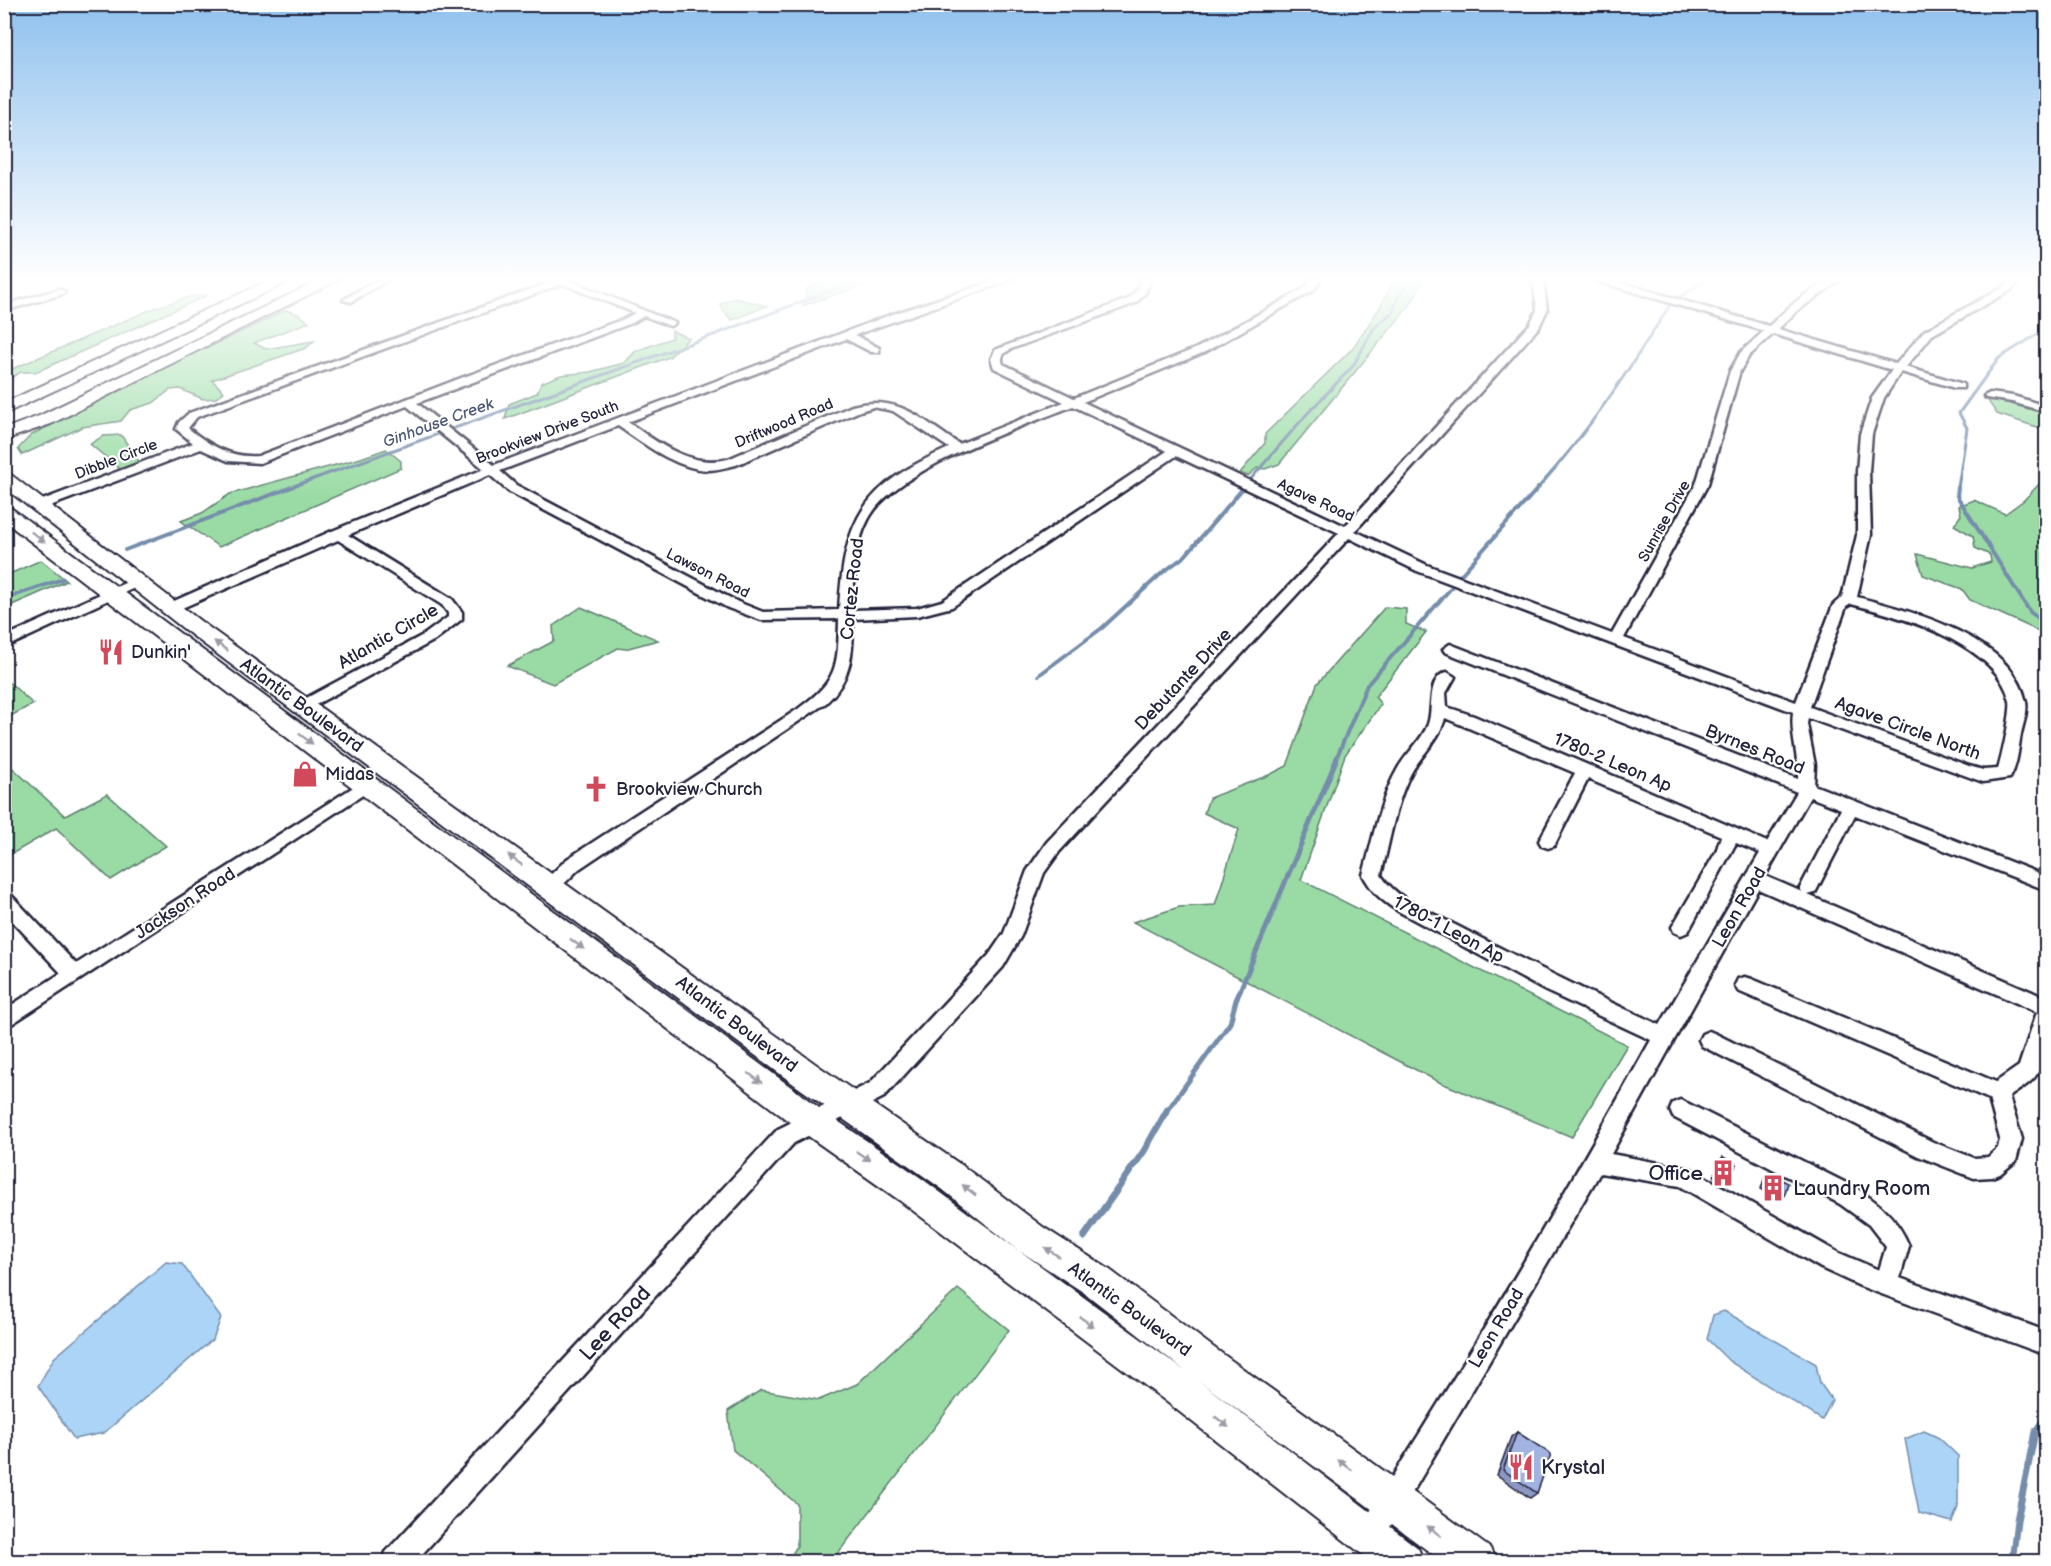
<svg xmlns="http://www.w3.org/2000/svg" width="2051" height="1566" viewBox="0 0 2051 1566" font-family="'Balsamiq Sans',sans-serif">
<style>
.green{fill:#9adba5;stroke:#5e7e70;stroke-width:1.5}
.water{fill:#abd4f6;stroke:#748dab;stroke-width:1.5}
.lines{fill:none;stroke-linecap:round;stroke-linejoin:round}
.stream-far3{stroke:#748dab;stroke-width:3}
.stream-far2{stroke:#748dab;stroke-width:4}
.stream-far1{stroke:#748dab;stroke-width:5}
.stream{stroke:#748dab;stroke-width:7}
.minor-casing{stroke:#22223b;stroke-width:5}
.highway-casing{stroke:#22223b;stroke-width:4}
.minor{fill:#fff;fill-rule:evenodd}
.highway{fill:#fff;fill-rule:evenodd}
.wall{fill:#8b99c2;stroke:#22223b;stroke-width:1.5}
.building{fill:#a2b2e1;stroke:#22223b;stroke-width:1.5}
.oneway{fill:#9c9ca7}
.labels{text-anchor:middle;stroke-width:4.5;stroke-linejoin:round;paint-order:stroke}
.far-street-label{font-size:15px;fill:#22223b;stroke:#fff}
.far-water-label{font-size:16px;font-style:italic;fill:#4b5773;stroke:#fff}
.street-label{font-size:18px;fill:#22223b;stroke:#fff}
.poi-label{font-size:18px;fill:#22223b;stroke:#fff;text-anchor:start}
.near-poi-label{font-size:21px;fill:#22223b;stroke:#fff;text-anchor:start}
.near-street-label{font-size:21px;fill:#22223b;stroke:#fff}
</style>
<rect width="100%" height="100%" fill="#fff"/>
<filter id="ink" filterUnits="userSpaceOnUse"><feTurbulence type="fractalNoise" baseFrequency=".0167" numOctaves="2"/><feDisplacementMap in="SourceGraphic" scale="12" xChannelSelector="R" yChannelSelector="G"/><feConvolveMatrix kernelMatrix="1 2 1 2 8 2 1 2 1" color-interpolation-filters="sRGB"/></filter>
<g filter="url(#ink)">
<g class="green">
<polygon points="830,279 883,279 804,305 807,288"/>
<polygon points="1395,279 1424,281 1410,305 1279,464 1265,469 1257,468 1248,476 1240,473 1265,443 1265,434 1352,349 1379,309"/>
<polygon points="208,295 36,372 21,372 5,381 5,372 157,307 193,296"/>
<polygon points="735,298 767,306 732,320 725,313 720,304"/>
<polygon points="286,310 298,314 309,322 254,343 266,349 314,341 306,348 212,380 224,392 216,398 203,399 180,389 170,390 153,403 130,410 121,421 82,427 22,455 18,449 31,435 188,355 212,346"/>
<polygon points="672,331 689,338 669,357 505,419 509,404 537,393 541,383 561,375 590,372 624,363 636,351 672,338"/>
<polygon points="1986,398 2046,413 2046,430 1997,414"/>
<polygon points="121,435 140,463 121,470 90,444 103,436"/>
<polygon points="386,449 401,461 401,468 219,547 181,521 202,513 230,494 361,458"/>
<polygon points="2045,478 2046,576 2042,580 2046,584 2046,637 2032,628 1970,600 1962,589 1923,575 1917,554 1972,568 1991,562 1990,555 1975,548 1973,536 1954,525 1961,515 1959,506 1974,500 2005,514 2024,500"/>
<polygon points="41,560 67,581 5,608 5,576"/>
<polygon points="581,607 658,640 625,649 618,648 553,684 507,666 554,641 553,626"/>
<polygon points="1385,607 1406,609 1406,624 1426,632 1375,697 1381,704 1345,755 1301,880 1627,1045 1572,1137 1439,1082 1133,922 1179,907 1215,905 1239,829 1204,813 1209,798 1269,775 1287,766 1317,684"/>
<polygon points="10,683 33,704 5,719 5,685"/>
<polygon points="4,760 65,816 107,794 166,846 111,880 56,828 5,858"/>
<polygon points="958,1289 1009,1330 832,1561 788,1561 797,1546 797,1504 733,1450 728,1411 761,1390 819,1400 857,1384"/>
</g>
<g class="water">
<polygon points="166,1262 182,1264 221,1318 213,1339 104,1433 74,1439 38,1386 54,1358"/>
<polygon points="1724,1311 1816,1364 1820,1383 1832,1400 1822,1420 1729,1361 1707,1339 1713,1315"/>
<polygon points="1924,1431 1939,1438 1958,1456 1958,1507 1952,1522 1919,1513 1905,1439"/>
</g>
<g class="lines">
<g class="stream-far3">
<polyline points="1678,298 1708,279"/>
<polyline points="288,488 711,336 861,279"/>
<polyline points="1243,488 1306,415 1353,366 1374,328 1393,312 1397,300 1411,279"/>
<path d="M 1538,488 C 1590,430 1628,371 1670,305"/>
<polyline points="1958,488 1967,428 1959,413 1999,358 2046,329"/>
</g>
<g class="stream-far2">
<polyline points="1958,487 1957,496 2030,612 2046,624"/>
<polyline points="125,550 292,487"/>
<polyline points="1458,578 1539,487"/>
<polyline points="4,599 63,579"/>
<polyline points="1039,675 1102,628 1162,573 1185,556 1244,487"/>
<polyline points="1336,759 1367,685 1451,588"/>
</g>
<polyline class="stream-far1" points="1167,1111 1230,1023 1236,1000 1337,758"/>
<g class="stream">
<polyline points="1084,1237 1144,1151 1168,1109"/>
<polyline points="2012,1562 2017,1520 2035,1432 2046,1417"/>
</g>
<g class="minor-casing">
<g id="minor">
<polygon points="378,279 389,279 351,302 343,300"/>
<path d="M 552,279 L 566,279 L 675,323 L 670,326 L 644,316 L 632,323 L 417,403 L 494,465 L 890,315 L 1000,279 L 1014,279 L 855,335 L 879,348 L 879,352 L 871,352 L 846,339 L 628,422 C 658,443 690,468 728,459 L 852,406 C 899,394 922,420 959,444 L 1064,402 L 994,368 L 991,359 L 995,350 L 1128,299 L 1138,289 L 1140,279 L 1150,279 L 1146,292 L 1136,303 L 1011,349 C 1004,353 1000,356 1003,364 L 1074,398 L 1197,348 L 1297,293 L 1307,286 L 1311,279 L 1321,279 L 1314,290 L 1205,352 L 1083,402 L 1345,526 L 1530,324 L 1537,310 L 1533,279 L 1543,279 L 1547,310 L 1539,327 L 1355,531 L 1427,565 L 1612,634 L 1696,484 L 1730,371 L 1741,352 L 1764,331 L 1597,281 L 1595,279 L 1609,279 L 1769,326 C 1786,310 1818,279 1842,279 L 1798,310 L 1778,329 L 1896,364 L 1924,331 L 2005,286 L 2011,279 L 2021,279 L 2011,290 L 1932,335 L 1906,367 L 1963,384 L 1963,388 L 1955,388 L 1901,372 L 1884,398 L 1872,434 L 1869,471 L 1871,535 L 1857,597 C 1911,611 2013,637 2026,702 C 2028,712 2023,724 2021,734 C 2018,749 2018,764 2010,778 L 1983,782 L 1808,718 L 1807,724 L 1815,765 L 1814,785 L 2046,876 L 2046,890 L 1855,815 L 1815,893 L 1808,895 L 2046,998 C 2046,1019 2049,1064 2032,1080 C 2026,1086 2017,1091 2009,1097 L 2022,1139 L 2016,1161 L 2000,1174 L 1992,1177 L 1974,1178 L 1918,1156 L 1702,1046 L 1699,1040 L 1702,1034 L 1709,1031 L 1716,1034 L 1933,1142 L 1974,1158 L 1988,1157 L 1998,1148 L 2000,1139 L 1989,1099 L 1738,991 L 1735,985 L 1738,979 L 1745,977 L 1752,979 L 1996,1082 L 2019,1066 L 2037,1012 L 1758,889 L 1611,1154 L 1691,1169 L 1837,1252 L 1879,1270 L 1886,1247 L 1869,1225 L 1840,1204 L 1673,1117 L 1670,1110 L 1673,1103 L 1680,1100 L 1687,1103 L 1856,1188 C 1880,1204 1898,1219 1909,1246 L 1900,1278 L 2046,1331 L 2046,1355 L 1860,1286 L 1821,1268 L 1680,1186 L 1600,1173 L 1415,1488 L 1378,1545 L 1369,1549 L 1360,1545 L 1356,1536 L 1360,1527 C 1463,1369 1559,1205 1651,1040 L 1546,991 L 1398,911 C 1382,901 1372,892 1363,875 C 1373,840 1379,802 1397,770 C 1405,754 1422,741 1428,724 C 1434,709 1426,678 1447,672 L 1455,677 L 1446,693 L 1447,707 L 1474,716 L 1767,842 L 1797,792 L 1445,652 L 1443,649 L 1450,644 L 1455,646 L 1798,779 C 1799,756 1790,735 1793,712 L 1417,571 L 1349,538 L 1059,852 L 1044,873 L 1021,936 L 1003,967 L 884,1097 L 794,1143 L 415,1562 L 383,1562 L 386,1552 L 778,1129 L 870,1083 L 989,955 L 1004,933 L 1027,871 L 1047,842 L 1339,533 L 1176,456 L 952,607 L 917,616 L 853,619 C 853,653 852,679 826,703 L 579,869 C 569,878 557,895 543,890 L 540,885 L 567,859 L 798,709 C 838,680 838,667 839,619 L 761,620 L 728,608 L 508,491 L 490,475 L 348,535 L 452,599 L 462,612 L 462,619 L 435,640 L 304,711 L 299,710 L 296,706 L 299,702 L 425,634 L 448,617 L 448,613 L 442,605 L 338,540 L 175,611 L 170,612 L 163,608 L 165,605 L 332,531 L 484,469 L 407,406 L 260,463 L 228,461 L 201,449 L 45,508 L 37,508 L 35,505 L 37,502 L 193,443 L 176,429 L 179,422 L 189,413 L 554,281 ZM 562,284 L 635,313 L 624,319 L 461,378 L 258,456 C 230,458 209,445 188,428 L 197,417 ZM 1773,334 L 1892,370 L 1872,398 L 1860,434 L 1857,471 L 1857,535 L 1842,597 L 1833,605 L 1796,702 L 1624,638 L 1708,484 L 1740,371 L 1749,356 ZM 1073,406 L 1167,451 L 942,601 L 917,608 L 853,610 C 854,580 854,546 868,520 C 894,468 1020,428 1073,406 ZM 873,407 L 893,411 L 949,448 C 863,486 844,517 839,610 L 763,612 L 738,602 L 516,485 L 500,471 L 618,426 C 643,443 676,469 708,470 C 717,470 727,467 736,465 L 860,411 ZM 1851,604 C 1901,617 1997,643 2010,701 C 2012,711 2002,757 1998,769 L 1983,770 L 1969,766 L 1810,707 L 1846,607 ZM 1445,718 L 1575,773 L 1539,841 L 1542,846 L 1548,848 L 1554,846 L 1588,779 L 1721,836 L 1716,852 L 1672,927 L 1674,932 L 1681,935 L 1688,932 L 1736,843 L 1760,853 L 1660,1025 C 1594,995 1529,963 1465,930 C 1438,915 1398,902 1381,875 C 1390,842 1395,803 1411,773 C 1422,754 1440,739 1445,718 ZM 1810,797 L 1841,809 L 1800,888 L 1802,892 L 1765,876 Z"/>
<polygon points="60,289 65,292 63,294 4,311 4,305"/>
<polygon points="1990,393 2013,396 2046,406 2046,412 2012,402 1986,398 1984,396"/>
<polygon points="136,578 141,579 143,582 141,585 4,648 4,637"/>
<polygon points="366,779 372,781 374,785 372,789 4,1029 4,1010 61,973 4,912 4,892 10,894 76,964"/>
</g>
</g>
<g class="highway-casing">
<g id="highway">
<polygon points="272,279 290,279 288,282 4,414 4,403"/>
<polygon points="322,279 340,279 51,424 4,440 4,429 39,416"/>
<path d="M 4,473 L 10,474 L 203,623 L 817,1065 L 964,1167 L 1043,1227 L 1110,1270 L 1213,1347 L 1490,1548 L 1496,1562 L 1443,1562 L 1198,1380 L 1418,1548 L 1424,1562 L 1372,1562 L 1163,1399 L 899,1200 L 804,1133 L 4,521 L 4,507 L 11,508 L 826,1113 L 921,1178 L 1018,1250 L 942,1189 L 795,1085 L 189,633 L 4,487 ZM 1020,1251 L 1086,1294 L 1185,1371 Z"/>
</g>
</g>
<use href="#minor" class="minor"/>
<use href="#highway" class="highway"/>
</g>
<g class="wall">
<polygon points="1723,1157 1731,1181 1727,1184 1714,1177 1719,1161"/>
<polygon points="1769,1173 1784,1196 1780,1200 1761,1189 1765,1176"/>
<polygon points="1517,1432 1537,1493 1530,1498 1497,1475 1511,1437"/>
</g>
<g class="building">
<polygon points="1723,1157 1736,1164 1731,1181 1718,1174"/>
<polygon points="1769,1173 1788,1183 1784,1196 1765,1186"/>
<polygon points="1517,1432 1551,1454 1537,1493 1503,1470"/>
</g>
<defs><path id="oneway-solid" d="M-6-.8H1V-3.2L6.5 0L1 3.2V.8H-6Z" transform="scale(1.5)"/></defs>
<g class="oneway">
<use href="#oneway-solid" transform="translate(38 537) rotate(37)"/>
<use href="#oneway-solid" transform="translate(221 646) rotate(-144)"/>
<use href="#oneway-solid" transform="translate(306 739) rotate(37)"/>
<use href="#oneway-solid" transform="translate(515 860) rotate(-144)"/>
<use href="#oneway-solid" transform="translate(577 944) rotate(37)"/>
<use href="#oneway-solid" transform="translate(755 1078) rotate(37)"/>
<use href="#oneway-solid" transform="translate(863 1156) rotate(33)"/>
<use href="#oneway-solid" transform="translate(969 1190) rotate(-142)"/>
<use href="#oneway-solid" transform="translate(1052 1252) rotate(-147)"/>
<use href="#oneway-solid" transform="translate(1087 1322) rotate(36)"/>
<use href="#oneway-solid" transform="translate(1222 1422) rotate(38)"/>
<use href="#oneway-solid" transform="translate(1345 1465) rotate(-144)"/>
<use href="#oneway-solid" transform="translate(1434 1531) rotate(-143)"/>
</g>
</g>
<linearGradient id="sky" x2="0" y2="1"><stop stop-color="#8fc1ee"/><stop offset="0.56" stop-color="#fff"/><stop offset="1" stop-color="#fff" stop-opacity="0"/></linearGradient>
<rect width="2051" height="498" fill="url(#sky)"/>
<defs>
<g id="restaurant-bare" transform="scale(2.07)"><path d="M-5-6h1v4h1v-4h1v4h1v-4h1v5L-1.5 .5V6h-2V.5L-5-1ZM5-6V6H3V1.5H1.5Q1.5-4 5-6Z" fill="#d1495b" stroke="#fff" stroke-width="2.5" paint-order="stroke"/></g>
<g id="shop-bare" transform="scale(2.07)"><path d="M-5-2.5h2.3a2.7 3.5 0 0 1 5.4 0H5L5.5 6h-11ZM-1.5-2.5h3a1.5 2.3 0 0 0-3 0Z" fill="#d1495b" stroke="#fff" stroke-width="2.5" paint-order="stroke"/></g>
<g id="church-bare" transform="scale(2.07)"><path d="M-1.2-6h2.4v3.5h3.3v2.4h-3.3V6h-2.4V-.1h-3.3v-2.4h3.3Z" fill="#d1495b" stroke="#fff" stroke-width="2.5" paint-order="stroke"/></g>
<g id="building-bare" transform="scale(2.07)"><path d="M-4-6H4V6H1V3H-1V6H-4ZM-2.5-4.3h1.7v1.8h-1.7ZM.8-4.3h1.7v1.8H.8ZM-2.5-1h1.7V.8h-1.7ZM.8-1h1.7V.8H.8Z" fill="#d1495b" stroke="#fff" stroke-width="2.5" paint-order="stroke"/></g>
</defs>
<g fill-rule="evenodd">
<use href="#restaurant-bare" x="111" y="652"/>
<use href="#shop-bare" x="305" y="774"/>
<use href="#church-bare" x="596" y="789"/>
<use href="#building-bare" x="1723" y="1173"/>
<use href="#building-bare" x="1773" y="1188"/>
<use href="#restaurant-bare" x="1521" y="1467"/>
</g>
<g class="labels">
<g class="far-street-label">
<text transform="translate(784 423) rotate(-23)" y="5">Driftwood Road</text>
<text transform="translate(547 432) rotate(-21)" y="5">Brookview Drive South</text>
<text transform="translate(116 459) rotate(-21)" y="5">Dibble Circle</text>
<text transform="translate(1316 500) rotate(25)" y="5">Agave Road</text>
<text transform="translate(1664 521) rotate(-61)" y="5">Sunrise Drive</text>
<text transform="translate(708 573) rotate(27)" y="5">Lawson Road</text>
</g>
<g class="far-water-label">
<text transform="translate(438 422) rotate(-20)" y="6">Ginhouse Creek</text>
</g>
<g class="street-label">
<text transform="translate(852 589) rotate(-84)" y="6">Cortez Road</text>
<text transform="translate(388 636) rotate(-30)" y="6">Atlantic Circle</text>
<text transform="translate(1183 679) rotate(-47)" y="6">Debutante Drive</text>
<text transform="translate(302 705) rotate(36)" y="6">Atlantic Boulevard</text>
<text transform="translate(1908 728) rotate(20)" y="6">Agave Circle North</text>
<text transform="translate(1755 749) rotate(22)" y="6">Byrnes Road</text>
<text transform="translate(1613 762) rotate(23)" y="6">1780-2 Leon Ap</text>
<text transform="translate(185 903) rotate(-33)" y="6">Jackson Road</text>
<text transform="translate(1739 907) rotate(-60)" y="6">Leon Road</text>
<text transform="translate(1449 929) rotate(28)" y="6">1780-1 Leon Ap</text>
<text transform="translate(737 1024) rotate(37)" y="6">Atlantic Boulevard</text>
<text transform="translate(1130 1309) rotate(36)" y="6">Atlantic Boulevard</text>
<text transform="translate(1496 1328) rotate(-59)" y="6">Leon Road</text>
</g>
<g class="poi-label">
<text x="131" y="658">Dunkin'</text>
<text x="325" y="780">Midas</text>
<text x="616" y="795">Brookview Church</text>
</g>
<g class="near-poi-label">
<text x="1703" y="1180" text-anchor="end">Office</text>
<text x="1793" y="1195">Laundry Room</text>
<text x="1541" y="1474">Krystal</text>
</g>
<g class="near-street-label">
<text transform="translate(615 1323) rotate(-47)" y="7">Lee Road</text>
</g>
</g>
<rect width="2051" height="1566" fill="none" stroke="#fff" stroke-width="24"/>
<rect x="12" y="12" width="2027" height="1542" fill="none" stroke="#22223b" stroke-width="2" filter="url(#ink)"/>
</svg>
